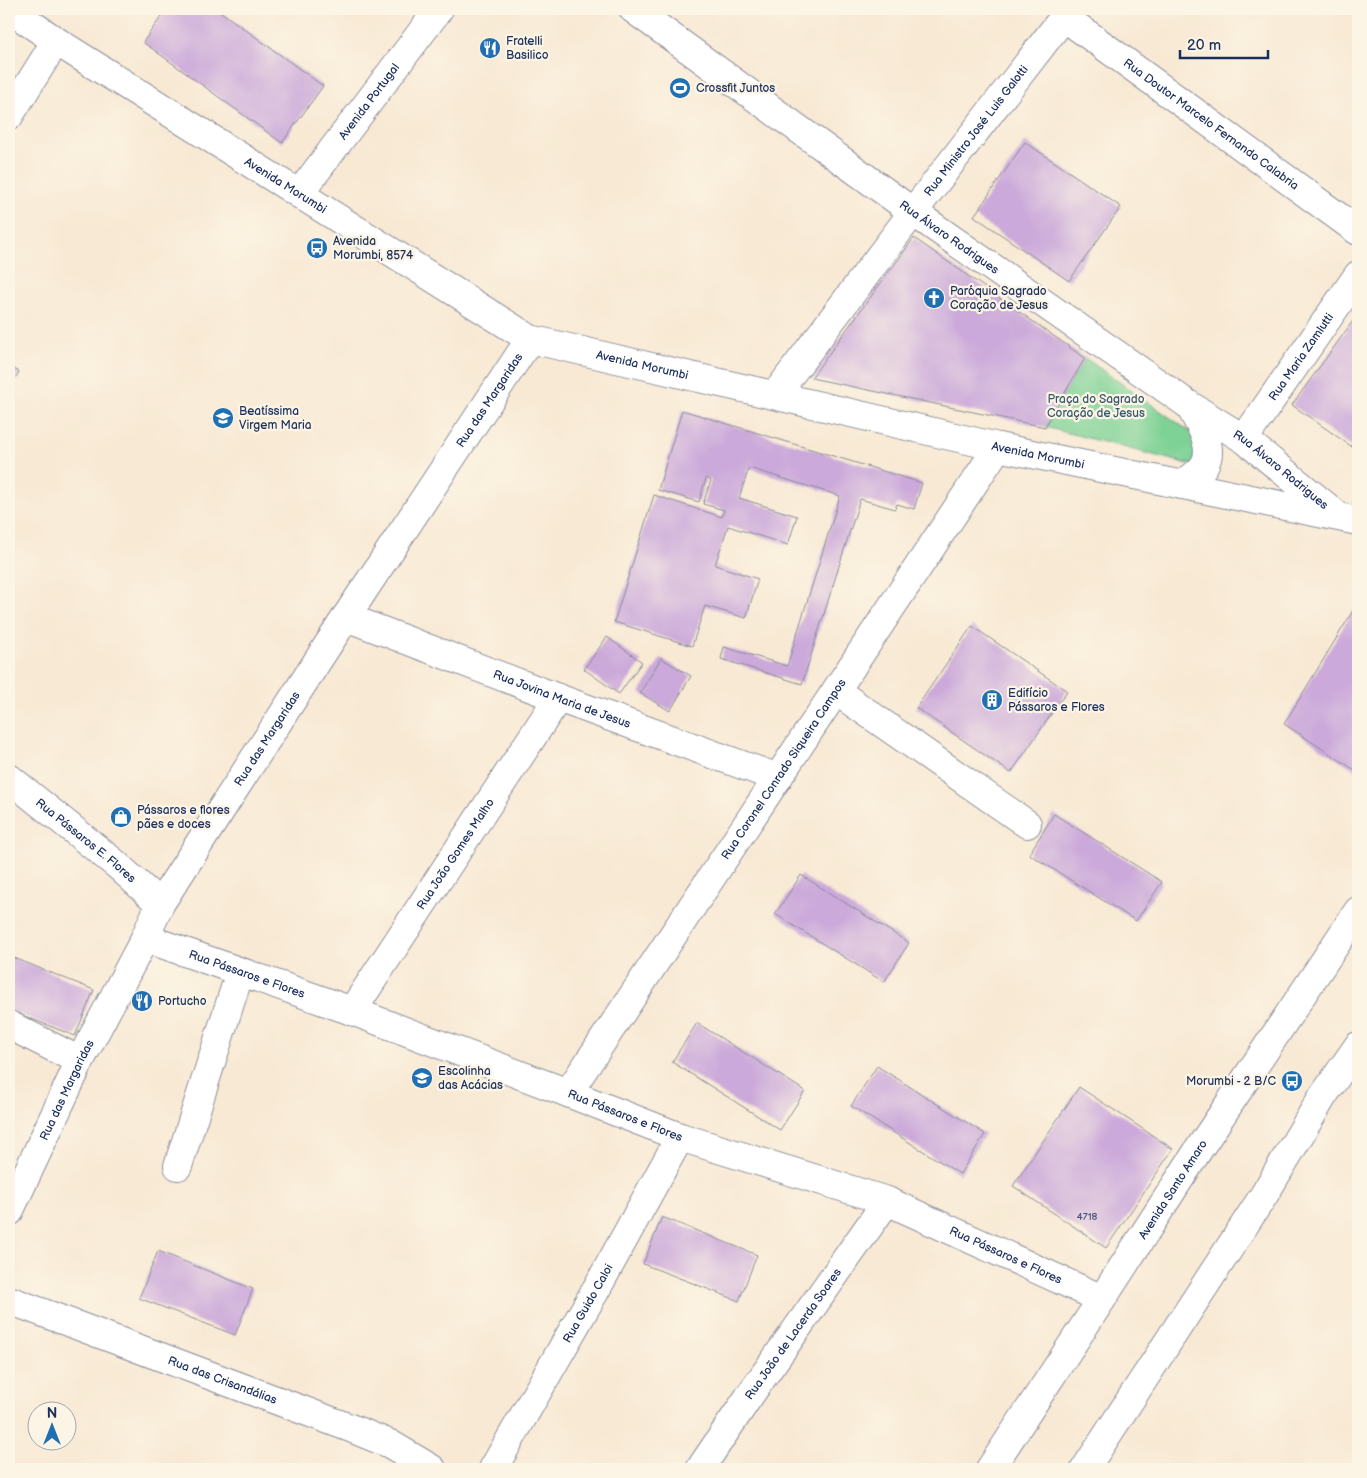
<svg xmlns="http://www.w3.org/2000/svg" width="1367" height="1478" viewBox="0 0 1367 1478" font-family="'Balsamiq Sans',sans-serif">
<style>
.green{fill:#7ed295;stroke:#4c807a}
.building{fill:#cba9da}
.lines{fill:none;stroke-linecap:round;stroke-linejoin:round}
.minor-casing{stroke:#8a8c99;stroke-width:30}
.major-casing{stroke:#8a8c99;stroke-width:30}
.minor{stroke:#fff;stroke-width:28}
.major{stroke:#fff;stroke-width:28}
.labels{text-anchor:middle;stroke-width:4.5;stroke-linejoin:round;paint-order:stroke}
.number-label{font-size:10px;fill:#474e7d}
.poi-label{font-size:12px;fill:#1b2f5e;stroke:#fcf5e5;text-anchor:start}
.street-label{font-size:12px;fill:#1b2f5e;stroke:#fcf5e5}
.park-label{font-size:12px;fill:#34586c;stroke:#fcf5e5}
</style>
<rect width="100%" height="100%" fill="#fcf5e5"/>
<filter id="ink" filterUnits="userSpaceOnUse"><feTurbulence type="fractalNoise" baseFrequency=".02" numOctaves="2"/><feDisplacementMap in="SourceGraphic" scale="10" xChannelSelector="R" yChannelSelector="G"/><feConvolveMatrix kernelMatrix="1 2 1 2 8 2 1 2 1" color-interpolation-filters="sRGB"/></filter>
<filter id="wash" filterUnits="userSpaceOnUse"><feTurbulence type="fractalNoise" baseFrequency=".0096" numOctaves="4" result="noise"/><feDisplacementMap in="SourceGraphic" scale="20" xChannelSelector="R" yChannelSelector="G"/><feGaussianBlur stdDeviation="1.12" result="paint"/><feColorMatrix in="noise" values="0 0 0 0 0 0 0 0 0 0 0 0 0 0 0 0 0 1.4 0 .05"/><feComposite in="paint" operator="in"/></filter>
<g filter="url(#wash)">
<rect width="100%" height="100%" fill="#f8e9d4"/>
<polygon class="green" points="1085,358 1205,442 1192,465 1045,427"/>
<g id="blocks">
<g class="building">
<polygon points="167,9 217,9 323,86 282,143 143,42"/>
<polygon points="1025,142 1121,207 1069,281 974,216"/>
<polygon points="914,238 1085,358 1045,427 811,378"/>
<polygon points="1358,314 1358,451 1292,405"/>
<polygon points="9,366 19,372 9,388"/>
<polygon points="682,410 922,483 914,509 897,504 895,509 860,499 802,684 721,659 724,647 787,666 840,496 749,468 739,498 797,516 788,545 728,526 715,565 758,579 746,618 705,606 692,646 614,622 654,495 722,517 724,510 703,504 711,480 706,478 699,502 658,490"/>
<polygon points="1356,606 1358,607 1358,772 1284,724"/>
<polygon points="972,626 1067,691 1011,773 916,708"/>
<polygon points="607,637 642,662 619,694 584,669"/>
<polygon points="661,658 691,676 670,711 640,693"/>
<polygon points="1054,814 1162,882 1136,921 1029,854"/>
<polygon points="801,875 909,943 884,982 775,914"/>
<polygon points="9,956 94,990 75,1036 9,1010"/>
<polygon points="697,1023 805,1091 780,1130 672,1062"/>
<polygon points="877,1066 985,1134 960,1174 851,1106"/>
<polygon points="1079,1087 1173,1149 1106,1248 1013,1186"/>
<polygon points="662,1217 757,1255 739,1301 643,1264"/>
<polygon points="158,1251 253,1289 235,1335 139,1298"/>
</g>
</g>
</g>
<g filter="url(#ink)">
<use href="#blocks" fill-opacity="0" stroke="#8a8c99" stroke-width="1"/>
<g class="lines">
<g class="minor-casing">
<g id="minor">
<path id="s1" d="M 9,9 L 56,41 L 530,339 L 998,447 L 1358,521"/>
<path id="s2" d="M 633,9 L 913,212 L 1189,405 L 1244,439 L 1337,515"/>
<path id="s3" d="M 1064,17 L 1358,231"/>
<polyline points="9,116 56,41"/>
<path id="s4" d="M 299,194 L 439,9"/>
<path id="s5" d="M 775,395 L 913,212 L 1070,9"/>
<path id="s6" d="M 1244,439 L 1358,275"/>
<path d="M 1182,485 C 1189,479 1198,474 1203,467 C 1217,448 1198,422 1189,405"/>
<path id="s7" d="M 346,617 L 558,698 L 778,778"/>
<polyline points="836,691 1027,824"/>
<path id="s8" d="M 9,778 L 117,865 L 160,904"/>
<path id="s9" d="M 145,938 L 352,1011 L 568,1093 L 680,1137 L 887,1201 L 1102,1299"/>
<path id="s10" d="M 352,1011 L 558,698"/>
<polyline points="9,1025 80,1061"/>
<path id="s11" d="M 568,1093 L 998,447"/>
<polyline points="178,1166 240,972"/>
<path id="s12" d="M 9,1212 L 80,1061 L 145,938 L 160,904 L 346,617 L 530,339"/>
<path id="s13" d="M 9,1300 L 353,1429 L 390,1444 L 432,1469"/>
<path id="s14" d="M 493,1469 L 598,1286 L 680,1137"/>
<path id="s15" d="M 700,1469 L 750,1395 L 887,1201"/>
</g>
</g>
<g class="major-casing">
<g id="major">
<path id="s16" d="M 990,1469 L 1102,1299 L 1199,1149 L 1358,911"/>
<polyline points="1085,1469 1264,1195 1323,1096 1358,1046"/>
</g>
</g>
<use href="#minor" class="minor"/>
<use href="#major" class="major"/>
</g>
</g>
<defs>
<g id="restaurant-disc" transform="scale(1.125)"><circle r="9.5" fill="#1f6fb2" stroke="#fcf5e5"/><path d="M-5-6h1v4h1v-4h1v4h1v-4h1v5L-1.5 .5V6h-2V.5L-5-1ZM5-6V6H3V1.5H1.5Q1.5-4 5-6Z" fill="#fff"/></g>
<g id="stadium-disc" transform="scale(1.125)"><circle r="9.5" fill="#1f6fb2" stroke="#fcf5e5"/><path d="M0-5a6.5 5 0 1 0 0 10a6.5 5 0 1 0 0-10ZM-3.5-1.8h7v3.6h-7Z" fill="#fff"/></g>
<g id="bus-disc" transform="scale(1.125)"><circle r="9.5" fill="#1f6fb2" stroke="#fcf5e5"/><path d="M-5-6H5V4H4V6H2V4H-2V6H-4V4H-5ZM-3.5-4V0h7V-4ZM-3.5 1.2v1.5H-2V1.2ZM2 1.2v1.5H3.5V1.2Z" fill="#fff"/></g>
<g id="church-disc" transform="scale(1.125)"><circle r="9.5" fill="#1f6fb2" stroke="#fcf5e5"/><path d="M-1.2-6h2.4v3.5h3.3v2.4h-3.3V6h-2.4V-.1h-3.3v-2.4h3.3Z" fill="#fff"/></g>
<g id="school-disc" transform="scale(1.125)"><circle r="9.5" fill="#1f6fb2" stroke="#fcf5e5"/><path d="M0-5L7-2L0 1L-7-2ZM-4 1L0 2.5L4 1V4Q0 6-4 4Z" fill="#fff"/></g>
<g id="building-disc" transform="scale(1.125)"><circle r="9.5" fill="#1f6fb2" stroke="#fcf5e5"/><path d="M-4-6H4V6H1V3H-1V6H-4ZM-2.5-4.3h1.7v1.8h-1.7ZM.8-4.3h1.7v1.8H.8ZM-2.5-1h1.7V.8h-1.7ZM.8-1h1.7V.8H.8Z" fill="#fff"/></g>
<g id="shop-disc" transform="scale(1.125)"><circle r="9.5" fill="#1f6fb2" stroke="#fcf5e5"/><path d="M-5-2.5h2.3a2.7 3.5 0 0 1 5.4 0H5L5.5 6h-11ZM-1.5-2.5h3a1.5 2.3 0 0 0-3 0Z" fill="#fff"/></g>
</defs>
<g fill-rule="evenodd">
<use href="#restaurant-disc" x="490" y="48"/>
<use href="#stadium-disc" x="680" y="88"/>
<use href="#bus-disc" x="317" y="248"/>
<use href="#church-disc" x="934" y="298"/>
<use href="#school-disc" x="223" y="418"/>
<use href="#building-disc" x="992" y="700"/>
<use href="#shop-disc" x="121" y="817"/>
<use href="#restaurant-disc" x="142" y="1001"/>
<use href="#school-disc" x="422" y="1078"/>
<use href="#bus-disc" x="1292" y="1081"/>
</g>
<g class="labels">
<g class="number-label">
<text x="1087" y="1220">4718</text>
</g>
<g class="poi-label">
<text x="506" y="45">Fratelli<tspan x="506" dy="14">Basilico</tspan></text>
<text x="696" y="92">Crossfit Juntos</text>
<text x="333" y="245">Avenida<tspan x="333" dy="14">Morumbi, 8574</tspan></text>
<text x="950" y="295">Paróquia Sagrado<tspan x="950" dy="14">Coração de Jesus</tspan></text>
<text x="239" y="415">Beatíssima<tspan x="239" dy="14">Virgem Maria</tspan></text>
<text x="1008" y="697">Edifício<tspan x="1008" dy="14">Pássaros e Flores</tspan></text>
<text x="137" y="814">Pássaros e flores<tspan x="137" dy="14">pães e doces</tspan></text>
<text x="158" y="1005">Portucho</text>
<text x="438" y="1075">Escolinha<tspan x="438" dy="14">das Acácias</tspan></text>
<text x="1276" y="1085" text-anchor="end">Morumbi - 2 B/C</text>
</g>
<g class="street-label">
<text dy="4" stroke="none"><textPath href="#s4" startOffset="116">Avenida Portugal</textPath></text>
<text dy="4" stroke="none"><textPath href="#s3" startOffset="182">Rua Doutor Marcelo Fernando Calabria</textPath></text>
<text dy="4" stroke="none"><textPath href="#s5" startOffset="332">Rua Ministro José Luis Galotti</textPath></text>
<text dy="4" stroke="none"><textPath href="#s1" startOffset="328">Avenida Morumbi</textPath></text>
<text dy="4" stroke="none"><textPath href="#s2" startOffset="390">Rua Álvaro Rodrigues</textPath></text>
<text dy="4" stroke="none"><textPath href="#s6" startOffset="100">Rua Maria Zamlutti</textPath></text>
<text dy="4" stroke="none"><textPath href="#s1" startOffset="732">Avenida Morumbi</textPath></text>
<text dy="4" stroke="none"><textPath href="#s12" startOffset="945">Rua das Margaridas</textPath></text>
<text dy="4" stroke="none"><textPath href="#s1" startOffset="1138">Avenida Morumbi</textPath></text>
<text dy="4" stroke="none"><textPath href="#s2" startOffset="795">Rua Álvaro Rodrigues</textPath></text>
<text dy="4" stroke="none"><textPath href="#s7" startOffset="231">Rua Jovina Maria de Jesus</textPath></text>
<text dy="4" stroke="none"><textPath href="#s12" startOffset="540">Rua das Margaridas</textPath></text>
<text dy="4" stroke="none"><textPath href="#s11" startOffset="389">Rua Coronel Conrado Siqueira Campos</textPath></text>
<text dy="4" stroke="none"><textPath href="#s8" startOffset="99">Rua Pássaros E. Flores</textPath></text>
<text dy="4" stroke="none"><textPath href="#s10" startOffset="188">Rua João Gomes Malho</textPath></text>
<text dy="4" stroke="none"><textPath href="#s9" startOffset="108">Rua Pássaros e Flores</textPath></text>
<text dy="4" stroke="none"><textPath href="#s12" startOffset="135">Rua das Margaridas</textPath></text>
<text dy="4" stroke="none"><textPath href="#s9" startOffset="512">Rua Pássaros e Flores</textPath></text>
<text dy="4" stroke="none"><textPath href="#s16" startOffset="334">Avenida Santo Amaro</textPath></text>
<text dy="4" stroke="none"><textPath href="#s9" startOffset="918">Rua Pássaros e Flores</textPath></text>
<text dy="4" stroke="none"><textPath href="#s14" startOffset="191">Rua Guido Caloi</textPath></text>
<text dy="4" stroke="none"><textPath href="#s15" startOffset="164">Rua João de Lacerda Soares</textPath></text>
<text dy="4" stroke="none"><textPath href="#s13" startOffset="228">Rua das Crisandálias</textPath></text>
</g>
<g class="park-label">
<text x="1096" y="403">Praça do Sagrado<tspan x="1096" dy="14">Coração de Jesus</tspan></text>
</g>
</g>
<rect width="1367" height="1478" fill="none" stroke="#fcf5e5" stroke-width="30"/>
<g transform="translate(52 1426)"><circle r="24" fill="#fcf5e5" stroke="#a2a6af"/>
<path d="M0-4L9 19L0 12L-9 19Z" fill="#1f6fb2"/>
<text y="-8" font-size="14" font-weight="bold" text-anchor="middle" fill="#1b2f5e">N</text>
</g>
<path d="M1180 50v8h88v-8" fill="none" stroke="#1b2f5e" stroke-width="2.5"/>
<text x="1187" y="50" font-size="15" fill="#1b2f5e" stroke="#fcf5e5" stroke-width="4" paint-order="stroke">20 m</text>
</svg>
